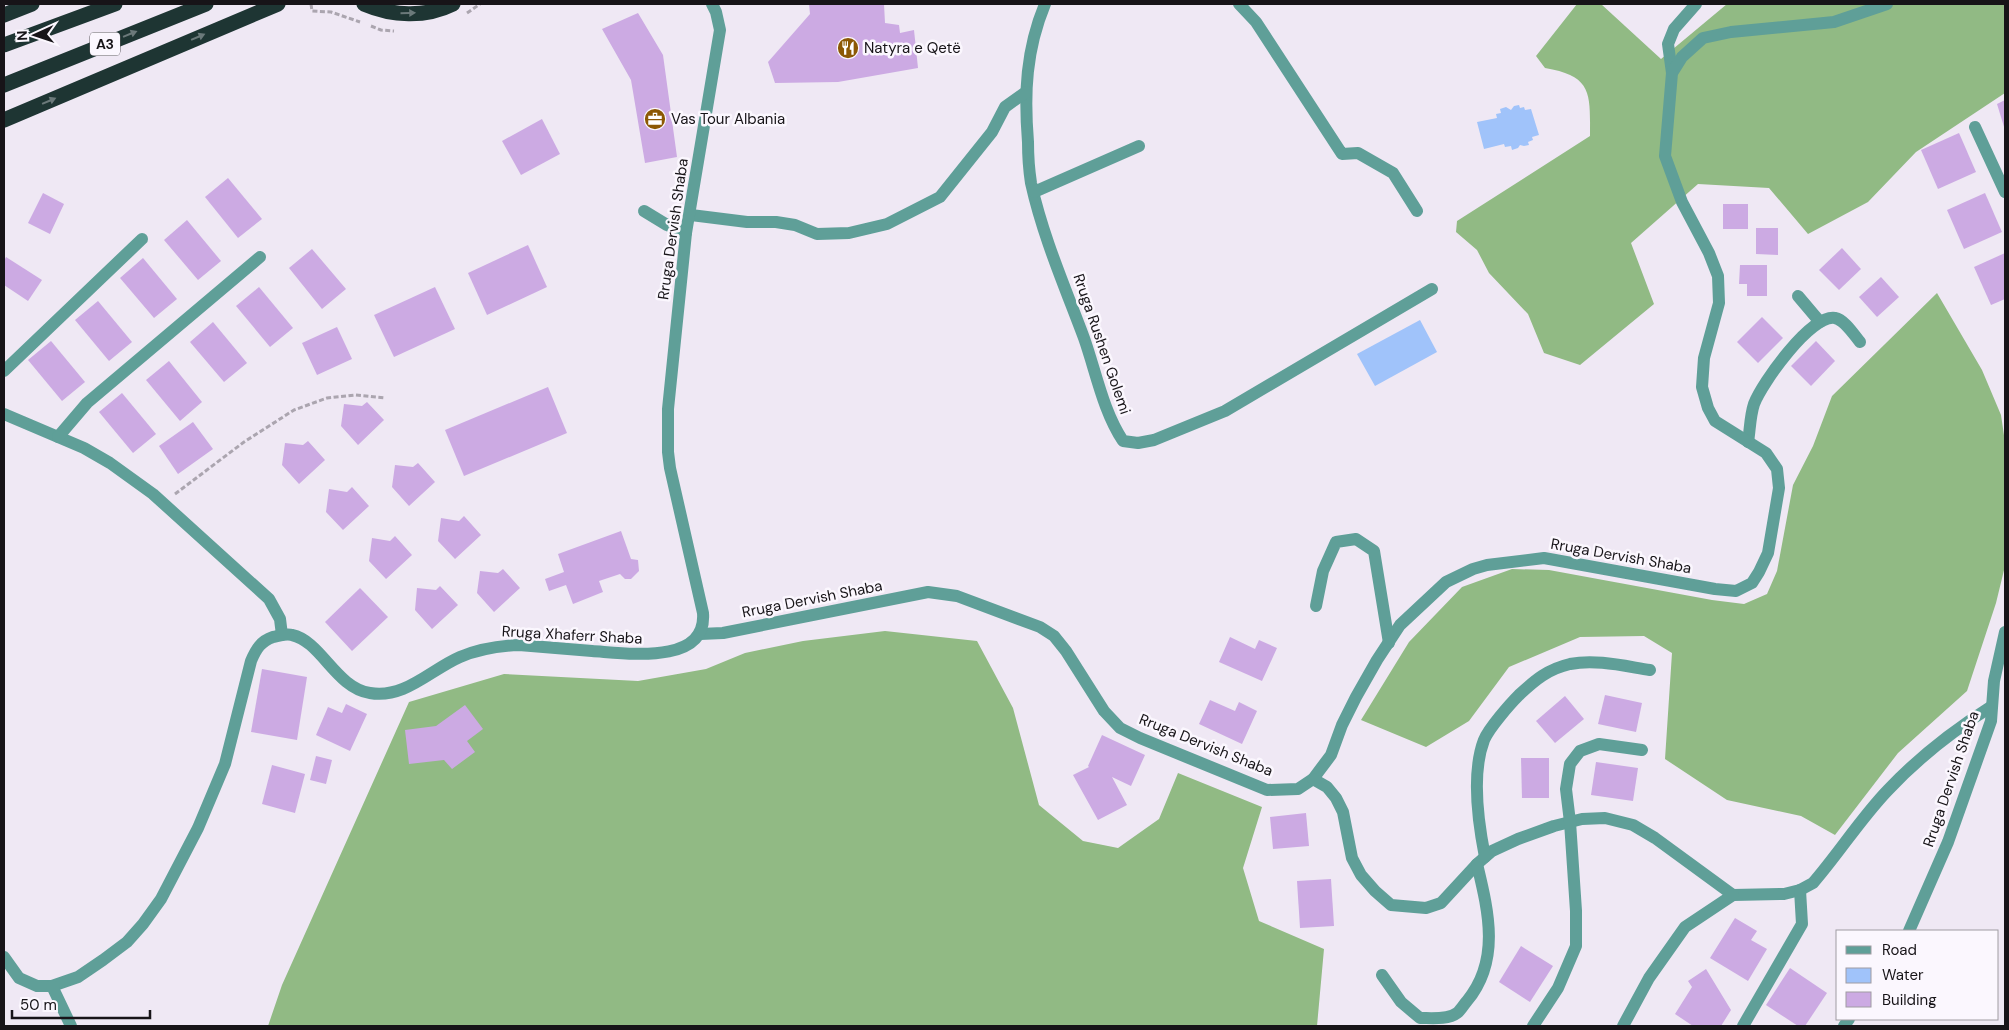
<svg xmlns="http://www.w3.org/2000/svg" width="2009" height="1030" viewBox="0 0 2009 1030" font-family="'DM Sans',sans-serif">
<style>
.forest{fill:#91ba84}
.water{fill:#a0c3fa}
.building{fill:#ccaae3}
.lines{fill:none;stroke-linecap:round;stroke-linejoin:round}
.path{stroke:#aba5af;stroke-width:3;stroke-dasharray:5 2.5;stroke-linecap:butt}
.minor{stroke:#5f9f98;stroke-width:12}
.highway{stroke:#1e3533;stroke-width:15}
.oneway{fill:#6b797a}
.labels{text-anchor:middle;stroke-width:5;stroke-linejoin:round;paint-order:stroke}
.shield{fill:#fbf7fe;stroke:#5b585d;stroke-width:1}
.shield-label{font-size:14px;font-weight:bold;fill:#171418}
.poi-label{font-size:15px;fill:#171418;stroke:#fbf7fe;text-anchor:start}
.street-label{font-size:15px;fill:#171418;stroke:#fbf7fe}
</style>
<rect width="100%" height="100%" fill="#efe8f4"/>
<g class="forest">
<path d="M 1577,4 L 1601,4 L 1661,59 L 1727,4 L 2005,4 L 2005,93 L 1916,152 L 1868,202 L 1808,234 L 1769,188 L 1698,184 L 1631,243 L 1654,304 L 1580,365 L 1544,353 L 1528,314 L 1489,273 L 1477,250 L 1456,232 L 1457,221 L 1590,136 C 1590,94 1593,76 1545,68 L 1536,56 Z"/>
<polygon points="1937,293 1982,370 2001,415 2005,442 2005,566 1996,603 1967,691 1898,753 1835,835 1801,816 1727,800 1665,759 1672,653 1644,636 1580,637 1509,667 1469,721 1426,747 1361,720 1409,642 1462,587 1512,569 1549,570 1712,600 1744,604 1767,594 1777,571 1793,485 1813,446 1832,396"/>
<polygon points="885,631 977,641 1013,708 1039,805 1083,841 1118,848 1159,819 1178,773 1262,807 1243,868 1259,921 1324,949 1317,1026 268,1026 282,985 409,702 504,674 638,681 706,669 745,653 803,641"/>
</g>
<g class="water">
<polygon points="1519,105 1520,108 1524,107 1525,110 1531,109 1539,135 1532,137 1533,140 1528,142 1529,145 1524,146 1520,145 1518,148 1512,150 1511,146 1505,147 1504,144 1484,149 1477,122 1497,118 1496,114 1501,113 1500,109 1506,107 1511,110 1514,106"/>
<polygon points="1420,320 1437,352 1375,386 1357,354"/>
</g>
<g class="building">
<polygon points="809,4 884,4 885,23 899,25 900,33 914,30 918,68 838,82 775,83 768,62 810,14"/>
<polygon points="638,13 663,55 677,157 645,163 631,80 602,29"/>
<polygon points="2005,100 2005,130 1997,104"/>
<polygon points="542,119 560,154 521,175 502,141"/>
<polygon points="1959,133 1976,172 1938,189 1921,150"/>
<polygon points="228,178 262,219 238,238 205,197"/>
<polygon points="43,193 64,204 50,234 28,223"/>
<polygon points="1985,193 2002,232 1964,249 1947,210"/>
<rect x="1723" y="204" width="25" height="25"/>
<polygon points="187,220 221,261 198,280 164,240"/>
<polygon points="1756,228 1778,228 1778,255 1756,254"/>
<polygon points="528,245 547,287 487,315 468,273"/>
<polygon points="1842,248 1861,269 1839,290 1819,270"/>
<polygon points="312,249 346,289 322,309 289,268"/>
<polygon points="2005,253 2005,299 1991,305 1974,267"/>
<polygon points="6,257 42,280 28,301 4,285 4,261"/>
<polygon points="143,258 177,299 154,318 120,278"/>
<polygon points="1740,265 1767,265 1767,296 1747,296 1747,284 1739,284"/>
<polygon points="1881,277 1899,297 1877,317 1859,297"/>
<polygon points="259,287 293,328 270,347 236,306"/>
<polygon points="435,287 455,329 394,357 374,315"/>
<polygon points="98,301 132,342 109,361 75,320"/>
<polygon points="1762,317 1783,338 1758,363 1737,342"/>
<polygon points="213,322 247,363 224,382 190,342"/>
<polygon points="337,327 352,359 317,375 302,343"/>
<polygon points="51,341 85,382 62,401 28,360"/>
<polygon points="1816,341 1835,361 1811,386 1791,366"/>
<polygon points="169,361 202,402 180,421 146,380"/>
<polygon points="548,387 567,433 464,476 445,430"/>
<polygon points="122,393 156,434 133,453 99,412"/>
<polygon points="367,402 384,420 358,445 341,426 344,404 362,406"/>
<polygon points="193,422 213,449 178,474 159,446"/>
<polygon points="308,441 325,460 299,484 282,465 285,443 303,445"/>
<polygon points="418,463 435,482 409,506 392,487 395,465 413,467"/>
<polygon points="352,487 369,506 343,530 326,512 329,489 347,492"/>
<polygon points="464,516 481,535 455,559 438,541 441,518 459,521"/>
<polygon points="621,531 631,559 638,560 639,571 631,579 625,579 620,574 599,581 603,592 573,604 566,585 549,591 545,579 564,572 558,554"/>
<polygon points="395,536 412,555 386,579 369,561 372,538 390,541"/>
<polygon points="503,569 520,588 494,612 477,593 480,571 498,573"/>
<polygon points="440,586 458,605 432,629 415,610 417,588 436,590"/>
<polygon points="360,588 388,617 352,651 325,622"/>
<polygon points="1230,637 1255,649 1259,640 1277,648 1262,681 1219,662"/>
<polygon points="262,669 307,677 297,740 251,732"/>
<polygon points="1605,695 1642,703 1636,732 1598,724"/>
<polygon points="1565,696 1584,719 1555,743 1536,721"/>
<polygon points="1210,700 1235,711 1239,702 1257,711 1242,744 1199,724"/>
<polygon points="346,704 367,714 350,751 316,735 328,707 342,713"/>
<polygon points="465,705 483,729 467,741 475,752 452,769 444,760 409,764 405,730 436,726"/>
<polygon points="1102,735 1145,755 1131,786 1112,777 1127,805 1098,820 1073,775 1089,767 1088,766"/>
<polygon points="316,756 332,760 326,784 310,780"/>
<polygon points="1521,758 1549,758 1549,798 1522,798"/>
<polygon points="1596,762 1638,768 1633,801 1591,795"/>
<polygon points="272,765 305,774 295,813 262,804"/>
<polygon points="1306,813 1309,846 1273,849 1270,817"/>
<polygon points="1331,879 1334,926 1300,928 1297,881"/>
<polygon points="1735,918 1757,931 1751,940 1767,949 1748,981 1710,958"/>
<polygon points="1521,946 1553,966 1530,1002 1499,982"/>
<polygon points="1790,968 1827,993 1805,1026 1798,1026 1766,1005"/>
<polygon points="1706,969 1731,1010 1721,1026 1693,1026 1675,1014 1692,987 1688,981"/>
</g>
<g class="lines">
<g class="path">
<polyline points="311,4 312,11 331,12 360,22"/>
<polyline points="467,13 480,4"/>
<polyline points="371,26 381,30 394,31"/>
<polyline points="175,494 244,442 294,410 327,398 355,395 385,398"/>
</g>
<g class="minor">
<path d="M 1045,4 C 1026,50 1024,93 1028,142 C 1028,155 1029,170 1031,183 C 1043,237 1065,287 1084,338 C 1096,372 1103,411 1123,441 L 1138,443 L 1154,440 L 1225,411 L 1432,289"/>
<polyline points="1239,4 1256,22 1342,154 1358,153 1393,173 1417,211"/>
<polyline points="1672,73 1668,44 1674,29 1696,4"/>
<polyline points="1975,127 2005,192"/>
<polyline points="1034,192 1139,146"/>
<polyline points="644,211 667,225 686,233"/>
<polyline points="691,215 747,222 776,222 795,225 817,234 849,233 887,224 940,197 992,132 1005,107 1026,92"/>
<polyline points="1798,296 1820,322"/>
<polyline points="4,371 142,239"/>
<polyline points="4,414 84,448 110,463 153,494 269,599 280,619 282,635"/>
<polyline points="58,437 87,403 260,257"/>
<path d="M 1748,442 C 1750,430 1750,416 1754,404 C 1762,383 1811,314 1835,318 C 1845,320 1854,335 1860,342"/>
<polyline points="1316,606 1323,571 1336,542 1356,539 1374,551 1389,643"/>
<polyline points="700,634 723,633 928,592 957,596 1040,627 1054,636 1066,651 1104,711 1120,728 1140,738 1267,790 1298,789 1313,779 1331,755 1342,725 1356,697 1377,660 1400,625 1446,582 1473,569 1487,565 1544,558 1715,589 1736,591 1752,583 1759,572 1768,553 1779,488 1777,469 1766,453 1715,421 1708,408 1702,387 1704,358 1719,303 1718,276 1709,253 1682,202 1665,156 1672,73 1682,57 1703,38 1731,32 1834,22 1887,4"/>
<path d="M 1313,779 L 1327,787 L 1336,798 L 1343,812 L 1352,858 L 1361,875 L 1375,891 L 1391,905 L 1426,908 L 1441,903 L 1477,864 L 1492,851 L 1518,839 L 1554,826 L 1582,819 L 1605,818 L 1633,825 L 1655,838 L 1733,895 L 1784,894 L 1800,890 L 1813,883 C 1839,853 1861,818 1888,790 C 1919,757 1954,730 1992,706"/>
<path d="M 1485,857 C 1478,822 1471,774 1484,740 C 1489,728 1510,704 1519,695 C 1535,680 1548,669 1570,664 C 1596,659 1624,666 1650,670"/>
<polyline points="1909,931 1948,842 1991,721 1994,681 2005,632"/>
<path d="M 4,957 L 19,978 L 37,986 L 52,986 L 78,977 L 103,960 L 127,942 L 143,924 L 161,899 L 198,828 L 225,764 L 251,661 C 256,649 261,641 273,637 C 279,636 286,633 292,635 C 321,641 336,688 370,693 C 405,699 430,670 460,657 C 479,649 498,646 519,645 C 544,647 568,649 592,651 C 625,653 707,666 703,613 L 670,468 L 668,452 L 668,409 L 686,233 L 720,30 L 716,12 L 712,4"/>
<path d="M 1382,975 L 1401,1002 L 1420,1018 C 1431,1018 1448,1020 1457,1013 C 1461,1010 1464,1004 1467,1001 C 1501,960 1488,910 1477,864"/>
<polyline points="52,986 71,1026"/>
<polyline points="1533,1026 1558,988 1576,946 1576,911 1570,822 1566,789 1570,764 1580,751 1599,744 1642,750"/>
<polyline points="1623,1026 1649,978 1685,927 1733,895"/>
<polyline points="1743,1026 1802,924 1800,890"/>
<polyline points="1844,1026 1849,1019"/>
</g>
<g class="highway">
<path d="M 364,4 C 392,16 425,18 453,4"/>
<polyline points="4,15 32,4"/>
<polyline points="4,45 115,4"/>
<polyline points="4,85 206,4"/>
<polyline points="4,120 278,4"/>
</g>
</g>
<defs><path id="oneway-solid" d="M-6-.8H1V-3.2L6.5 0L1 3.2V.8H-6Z" transform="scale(1.25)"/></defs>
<g class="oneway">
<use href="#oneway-solid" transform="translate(408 13) rotate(-2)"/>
<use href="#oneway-solid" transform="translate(130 34) rotate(-22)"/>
<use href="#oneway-solid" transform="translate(198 37) rotate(-23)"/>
<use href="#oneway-solid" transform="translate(49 101) rotate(-23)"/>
</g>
<defs>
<g id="restaurant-disc" transform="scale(1.125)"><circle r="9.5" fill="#8c5804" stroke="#fbf7fe"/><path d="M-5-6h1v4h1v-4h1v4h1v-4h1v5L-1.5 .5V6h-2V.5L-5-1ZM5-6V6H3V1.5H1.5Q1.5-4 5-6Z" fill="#fff"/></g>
<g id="office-disc" transform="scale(1.125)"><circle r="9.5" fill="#8c5804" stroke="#fbf7fe"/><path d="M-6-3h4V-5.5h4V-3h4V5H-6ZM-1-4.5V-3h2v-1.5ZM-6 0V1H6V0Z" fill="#fff"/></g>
</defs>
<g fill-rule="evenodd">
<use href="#restaurant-disc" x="848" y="48"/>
<use href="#office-disc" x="655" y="119"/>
</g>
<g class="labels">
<rect class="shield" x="90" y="32.5" width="30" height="23" rx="4"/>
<g class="shield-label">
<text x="105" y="49">A3</text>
</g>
<g class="poi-label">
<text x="864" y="53">Natyra e Qetë</text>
<text x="671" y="124">Vas Tour Albania</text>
</g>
<g class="street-label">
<text transform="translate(673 229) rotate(-82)" y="5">Rruga Dervish Shaba</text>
<text transform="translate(1102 344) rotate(71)" y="5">Rruga Rushen Golemi</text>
<text transform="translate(1621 556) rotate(10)" y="5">Rruga Dervish Shaba</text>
<text transform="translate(812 599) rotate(-11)" y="5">Rruga Dervish Shaba</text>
<text transform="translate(572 635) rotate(3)" y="5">Rruga Xhaferr Shaba</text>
<text transform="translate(1206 745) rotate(22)" y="5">Rruga Dervish Shaba</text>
<text transform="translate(1951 779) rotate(-71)" y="5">Rruga Dervish Shaba</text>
</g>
</g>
<rect width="2009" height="1030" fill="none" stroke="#171418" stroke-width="10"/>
<rect x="1836" y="930" width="162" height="90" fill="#fbf7fe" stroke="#a09ca2"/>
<rect x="1846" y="946" width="25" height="8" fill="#5f9f98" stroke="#a09ca2"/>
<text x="1882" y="955" font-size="15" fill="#171418">Road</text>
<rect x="1846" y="968" width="25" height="15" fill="#a0c3fa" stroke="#a09ca2"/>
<text x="1882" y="980" font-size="15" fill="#171418">Water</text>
<rect x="1846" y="992" width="25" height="15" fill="#ccaae3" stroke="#a09ca2"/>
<text x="1882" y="1005" font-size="15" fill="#171418">Building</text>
<g transform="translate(35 35) rotate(267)" stroke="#fbf7fe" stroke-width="4" paint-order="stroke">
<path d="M0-4L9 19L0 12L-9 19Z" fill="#171418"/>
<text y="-8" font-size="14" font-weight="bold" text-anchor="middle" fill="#171418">N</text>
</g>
<path d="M12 1010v8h138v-8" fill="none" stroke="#171418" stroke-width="2.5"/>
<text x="20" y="1010" font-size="15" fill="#171418" stroke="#fbf7fe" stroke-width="4" paint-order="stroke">50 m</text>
</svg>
